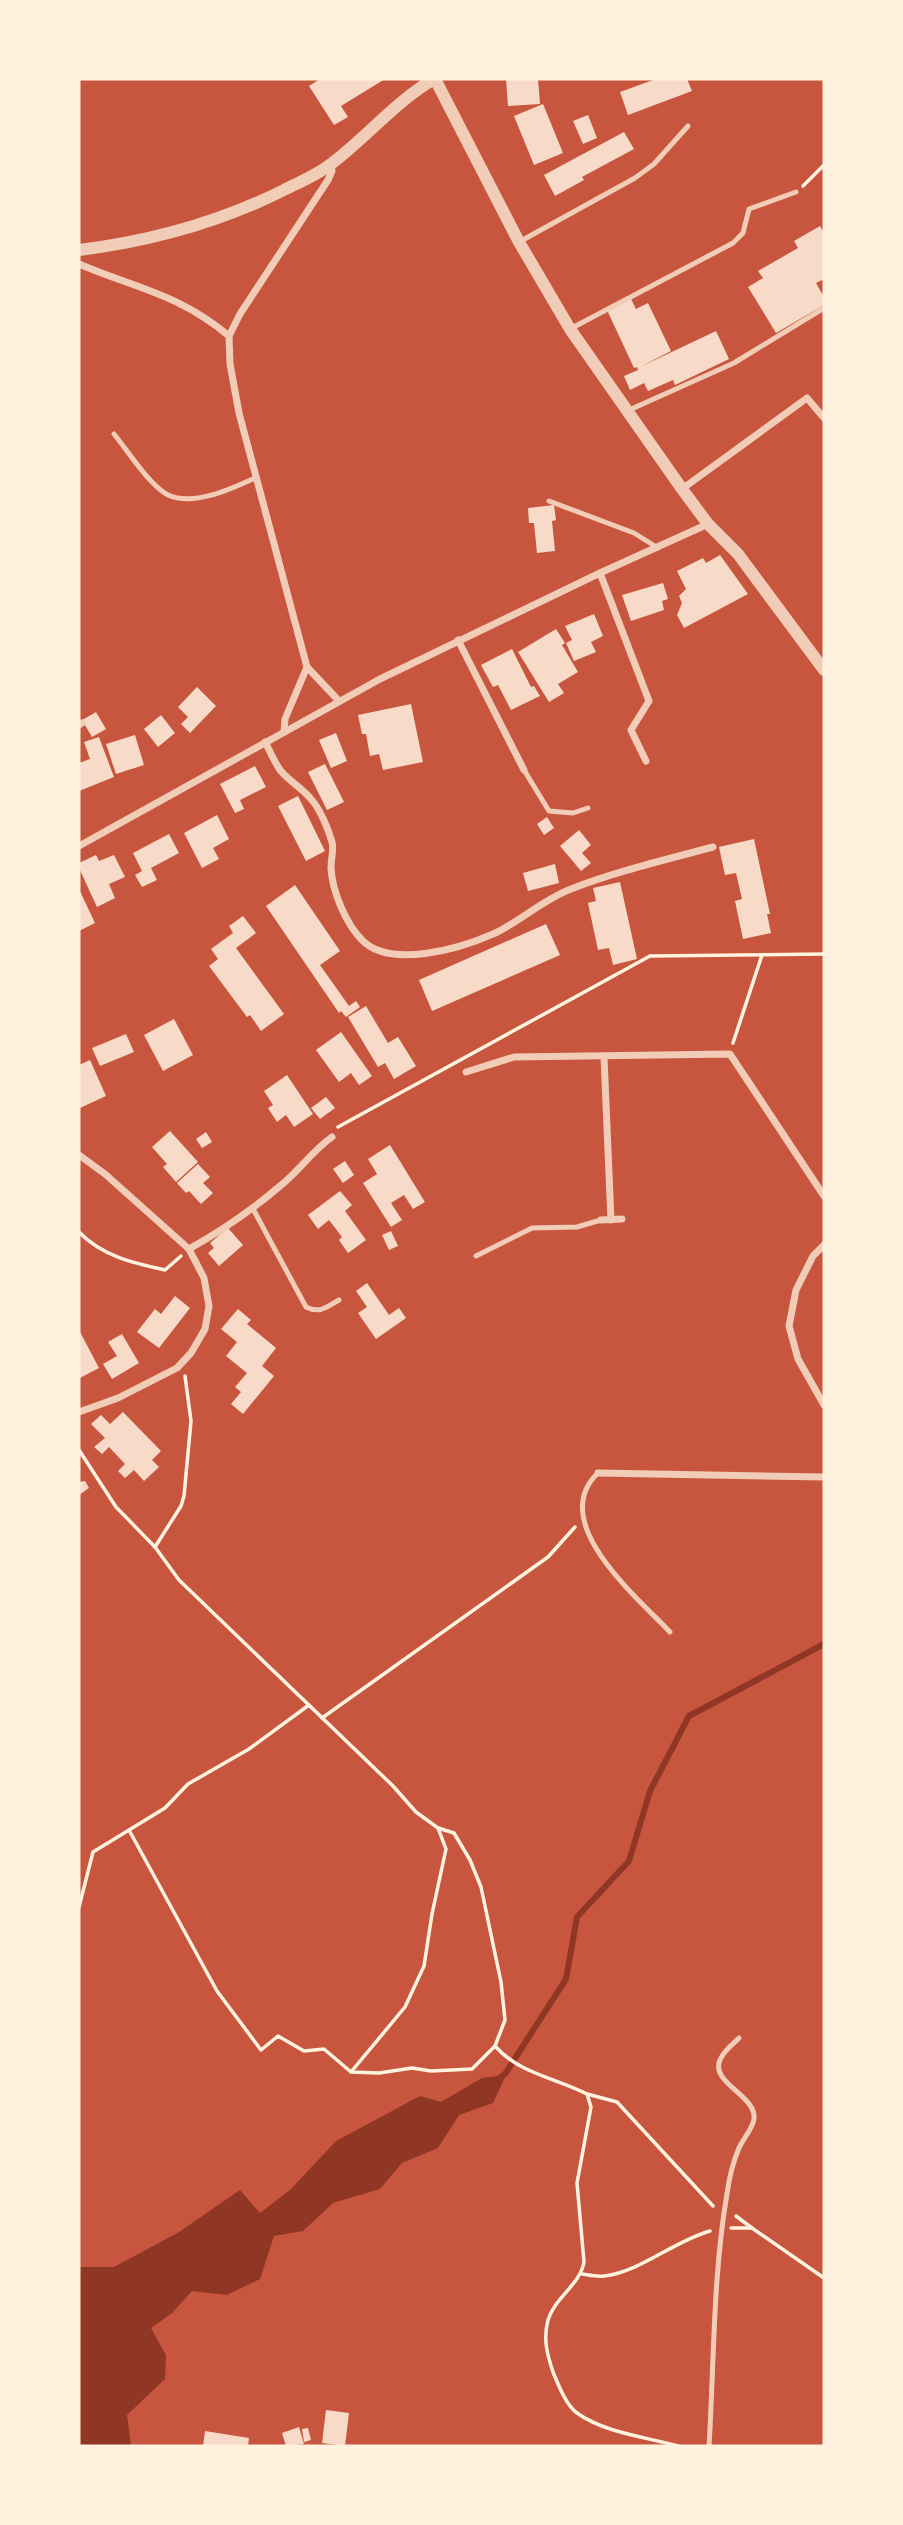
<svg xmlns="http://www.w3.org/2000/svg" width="903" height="2525" viewBox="0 0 903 2525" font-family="Karla,sans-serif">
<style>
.water{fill:#8f3625}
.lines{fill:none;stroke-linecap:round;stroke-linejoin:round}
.stream{stroke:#8f3625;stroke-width:6}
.building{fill:#f7dbc8}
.path{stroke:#fff3e0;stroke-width:3.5}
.service{stroke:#f1ccb7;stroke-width:5}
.minor{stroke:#f1ccb7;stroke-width:7}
.tertiary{stroke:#f1ccb7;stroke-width:12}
</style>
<rect width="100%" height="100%" fill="#c8553d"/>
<polygon class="water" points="506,2075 493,2103 459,2115 438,2148 402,2163 380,2189 333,2203 303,2231 274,2236 260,2279 227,2295 192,2291 172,2313 151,2328 166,2355 165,2379 127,2415 131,2446 79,2446 79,2267 114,2267 179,2232 240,2190 260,2213 290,2190 336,2141 420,2096 441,2102 482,2078"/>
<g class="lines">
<polyline class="stream" points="498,2079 505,2074 566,1979 577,1917 629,1861 650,1791 689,1716 824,1644"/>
</g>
<g class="building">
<polygon points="320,79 385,79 341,106 348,117 334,125 309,86"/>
<polygon points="506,79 538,79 540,104 508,106"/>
<polygon points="656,79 687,79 692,91 628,115 620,92"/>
<polygon points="543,104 563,153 534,165 514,116"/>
<polygon points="588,115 597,138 583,144 573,121"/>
<polygon points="624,132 634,149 582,177 584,180 555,196 544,175"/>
<polygon points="820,226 824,233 824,279 816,283 824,297 824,305 776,333 748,287 763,278 758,271 798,248 794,241"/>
<polygon points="631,299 636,309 648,303 671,351 640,367 716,331 729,359 675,385 673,380 648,391 644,383 630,390 624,376 638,370 637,367 634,368 607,310"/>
<polygon points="554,505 556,520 552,521 555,551 537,553 534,523 529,523 528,508"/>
<polygon points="720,555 748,594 684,628 677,615 682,603 679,596 686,589 677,571 703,558 706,563"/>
<polygon points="663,583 668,599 662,601 664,610 631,621 622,595"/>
<polygon points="594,614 603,636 591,642 596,652 574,661 566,643 572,640 565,626"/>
<polygon points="556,629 565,643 562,645 578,672 558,684 564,693 549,702 518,652"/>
<polygon points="512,649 531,687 534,686 540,696 511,710 498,685 493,687 481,665"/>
<polygon points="197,687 216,706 190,733 181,724 188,717 178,707"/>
<polygon points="411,704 423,762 383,770 379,754 370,756 366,734 362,734 358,715"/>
<polygon points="96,712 106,729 92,737 82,720"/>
<polygon points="161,715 175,733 158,747 144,729"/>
<polygon points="336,733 347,761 331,768 319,740"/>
<polygon points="135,735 144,765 116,774 106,744"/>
<polygon points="99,737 114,777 79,791 79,763 90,759 84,742"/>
<polygon points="325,764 344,802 327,810 308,772"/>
<polygon points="255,766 266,787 240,800 244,809 235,813 220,784"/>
<polygon points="298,796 325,851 306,861 278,806"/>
<polygon points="217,815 229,839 213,848 219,859 202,868 184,833"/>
<polygon points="547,817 554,828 544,835 537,824"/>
<polygon points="579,830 591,845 582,853 591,863 581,871 560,846"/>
<polygon points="169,834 179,853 151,868 157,880 142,887 135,875 142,871 133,853"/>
<polygon points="754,839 770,914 767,914 771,933 743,939 735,901 742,899 736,873 725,875 719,847"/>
<polygon points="96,855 99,861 114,855 125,877 109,884 115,898 97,907 79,868 79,863"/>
<polygon points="555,864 559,883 528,891 523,873"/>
<polygon points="620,882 637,959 613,965 609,948 598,950 588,903 596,901 593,888"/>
<polygon points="295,885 340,951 320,965 349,1006 356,1001 360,1007 346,1017 341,1011 339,1013 266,906"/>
<polygon points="79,889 95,923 79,931"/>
<polygon points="243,916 256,933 236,948 284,1014 261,1031 250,1015 247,1017 209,966 218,959 211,949 233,933 229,926"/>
<polygon points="546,924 560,955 432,1011 419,980"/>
<polygon points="366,1006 388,1043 398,1037 416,1066 394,1079 385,1063 378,1067 348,1017"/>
<polygon points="174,1019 193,1055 163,1071 144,1035"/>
<polygon points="341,1032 372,1076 359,1085 351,1073 339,1082 316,1050"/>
<polygon points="126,1034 134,1052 100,1066 92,1048"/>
<polygon points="90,1060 106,1096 80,1108 79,1065"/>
<polygon points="287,1075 313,1114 294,1127 286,1115 277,1122 268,1108 273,1105 264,1091"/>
<polygon points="326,1097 335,1108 320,1119 311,1108"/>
<polygon points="170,1131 198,1162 176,1182 163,1167 167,1164 152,1147"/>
<polygon points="206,1132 212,1142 202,1148 196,1139"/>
<polygon points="390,1145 425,1202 413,1209 404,1195 391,1203 402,1220 391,1227 363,1183 377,1174 368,1159"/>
<polygon points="345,1161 354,1175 343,1183 333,1169"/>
<polygon points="198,1164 210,1177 203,1183 213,1193 201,1204 189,1191 186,1193 177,1183"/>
<polygon points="340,1191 352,1205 345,1211 366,1240 348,1253 339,1240 342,1237 329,1220 318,1229 308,1215"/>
<polygon points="228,1228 243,1245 219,1266 208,1253 214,1248 210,1243"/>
<polygon points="391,1231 398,1246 389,1250 382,1235"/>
<polygon points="367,1283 389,1315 399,1308 406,1318 376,1339 358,1313 367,1307 356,1291"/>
<polygon points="175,1296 190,1308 159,1348 137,1332 155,1309 161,1314"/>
<polygon points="238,1309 251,1320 247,1324 276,1348 262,1366 274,1376 243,1414 231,1404 241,1392 235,1387 247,1373 226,1356 237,1342 221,1329"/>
<polygon points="79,1330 99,1368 80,1378 79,1376"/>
<polygon points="122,1334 139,1363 112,1379 103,1364 117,1356 108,1342"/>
<polygon points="123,1412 161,1451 152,1460 159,1467 144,1481 134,1470 125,1478 118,1471 125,1464 109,1447 102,1454 94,1447 105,1438 91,1424 101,1415 110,1424"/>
<polygon points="85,1481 89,1488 79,1495 79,1482"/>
<polygon points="326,2410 349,2413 345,2446 322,2443"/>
<polygon points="299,2427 304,2444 286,2446 282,2433"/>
<polygon points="308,2428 311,2440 304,2442 302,2429"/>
<polygon points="205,2431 249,2438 248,2446 203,2446"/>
</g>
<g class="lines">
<g class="path">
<polyline points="803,186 824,165"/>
<polyline points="733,1043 762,955"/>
<polyline points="338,1127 650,956 824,954"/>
<path d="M 79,1232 C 102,1256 133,1263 165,1270 L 181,1256"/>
<polyline points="79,1450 116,1507 155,1547 179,1580 393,1786 416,1812 438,1828 446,1849 432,1914 424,1966 405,2007 351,2072"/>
<polyline points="155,1547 181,1506 184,1496 191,1421 185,1376"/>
<polyline points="322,1718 548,1557 575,1527"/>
<polyline points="129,1830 217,1991 261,2050 278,2036 304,2051 324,2049 351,2072 379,2073 412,2068 431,2071 472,2069 495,2046 505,2020 501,1982 481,1887 470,1860 454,1833 438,1828"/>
<polyline points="79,1907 93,1852 165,1808 188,1784 249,1749 309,1705"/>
<path d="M 495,2046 C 518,2073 556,2078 587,2094 L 591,2107 L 577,2183 L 584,2262 C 580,2285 555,2297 548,2320 C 543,2339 547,2354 553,2372 C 558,2384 566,2405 577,2413 C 605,2433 646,2437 678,2446"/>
<polyline points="587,2094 617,2102 713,2206"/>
<polyline points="736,2216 752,2228"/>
<polyline points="731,2228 752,2228 824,2278"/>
<path d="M 582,2274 C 589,2275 597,2277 604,2276 C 640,2272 674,2241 710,2231"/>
</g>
<g class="service">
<polyline points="519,242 635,178 654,164 688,126"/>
<polyline points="570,329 733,243 743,233 749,209 796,192"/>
<polyline points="627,411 734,363 824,308"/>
<path d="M 114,434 C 128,451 149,485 168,495 C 194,507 233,488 257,477"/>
<polyline points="549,501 634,533 658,548"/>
<polyline points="524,770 549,811 573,813 588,808"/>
<path d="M 252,1207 L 306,1307 C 320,1314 327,1307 339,1300"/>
<polyline points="476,1256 532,1228 577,1227 601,1220"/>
<path d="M 598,1473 C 546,1522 638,1598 670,1632"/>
<path d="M 709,2446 C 714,2365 713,2274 727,2194 C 729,2179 733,2162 739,2148 C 743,2139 753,2128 754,2119 C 757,2095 707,2082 721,2058 C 725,2050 733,2044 739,2038"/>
</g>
<g class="minor">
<path d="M 79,264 C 135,288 179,294 229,336 L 230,364 L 239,413 L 307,667 L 285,719 L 284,732"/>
<polyline points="229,336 240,314 328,180 332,171 331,164"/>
<polyline points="682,489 807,398 824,418"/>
<polyline points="600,573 649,701 631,730 646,761"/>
<polyline points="458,640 524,770"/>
<polyline points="307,667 339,701"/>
<polyline points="79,725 82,723"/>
<path d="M 265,742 C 270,751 274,761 280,770 C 289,781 302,788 311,799 C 320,809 328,828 332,842 C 334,851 331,858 331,868 C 332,891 346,924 362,940 C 390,969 459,949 493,934 C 520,922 542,900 571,889 C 617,871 665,860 713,847"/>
<polyline points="79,846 380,679 600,573 708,524"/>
<polyline points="604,1057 611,1220"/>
<polyline points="466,1072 514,1057 730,1054 824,1196"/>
<polyline points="79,1155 105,1174 189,1249 204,1278 209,1306 205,1329 191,1353 177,1368 118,1398 79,1412"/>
<polyline points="601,1220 622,1219"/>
<polyline points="824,1245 813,1256 796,1290 789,1326 798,1359 824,1405"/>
<path d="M 189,1249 C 221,1231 252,1210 280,1186 C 299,1171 312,1151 332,1137"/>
<polyline points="598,1473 824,1477"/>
</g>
<g class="tertiary">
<polyline points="435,79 519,242 570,329 682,489 708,524 738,554 824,670"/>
<path d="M 79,250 C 152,241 218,223 284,190 C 300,182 317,175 331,164 C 366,138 396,101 434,79"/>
</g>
</g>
<rect width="903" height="2525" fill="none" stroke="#fff3e0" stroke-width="161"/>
</svg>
